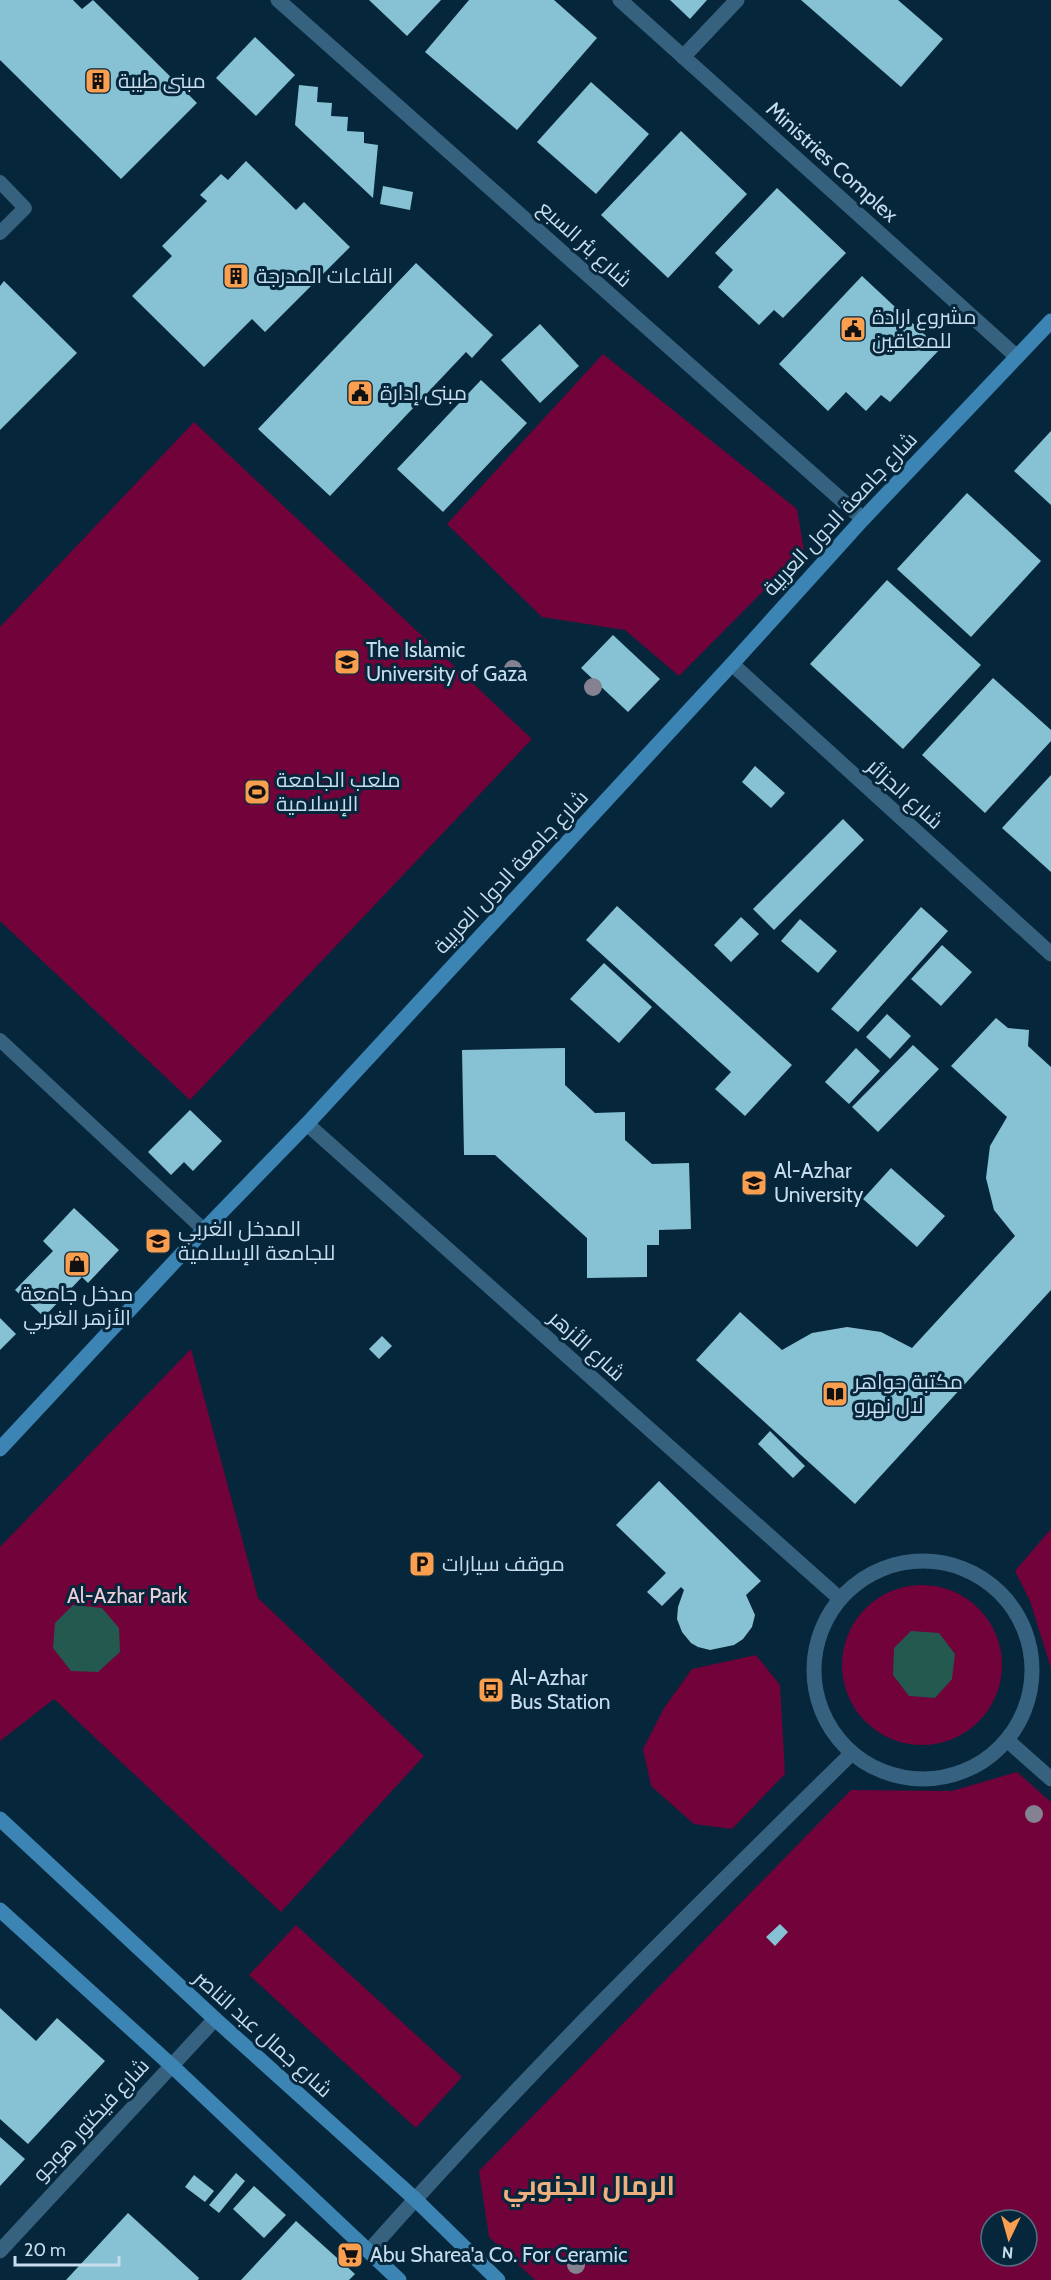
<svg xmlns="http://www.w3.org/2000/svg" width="1051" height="2280" viewBox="0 0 1051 2280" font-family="Cabin,Cairo,sans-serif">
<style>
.green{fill:#71023a;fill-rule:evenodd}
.water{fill:#23594f}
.building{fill:#87c2d4}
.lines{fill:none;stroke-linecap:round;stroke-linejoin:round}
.service{stroke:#37627f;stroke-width:14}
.minor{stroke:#37627f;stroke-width:15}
.secondary{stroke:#3b84b3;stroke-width:15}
.tree{fill:#848290}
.labels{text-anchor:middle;stroke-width:6;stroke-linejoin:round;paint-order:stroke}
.poi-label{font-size:21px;fill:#c7dded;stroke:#06273b;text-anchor:start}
.street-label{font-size:21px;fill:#c7dded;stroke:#06273b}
.park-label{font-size:21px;fill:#eccdd6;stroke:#06273b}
.district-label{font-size:27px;font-weight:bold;fill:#efaf7c;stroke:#06273b}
</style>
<rect width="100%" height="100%" fill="#06273b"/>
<g class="green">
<polygon points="603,354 797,509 804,550 679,676 625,630 542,617 447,524"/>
<polygon points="194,422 532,739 190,1100 0,921 0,627"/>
<polygon points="191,1349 258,1598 424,1756 281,1912 54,1699 0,1741 0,1547"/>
<polygon points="1051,1529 1051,1668 1030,1601 1015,1571"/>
<circle cx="922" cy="1665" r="80"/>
<polygon points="756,1655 780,1685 785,1774 732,1829 694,1824 651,1786 643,1749 664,1708 692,1669"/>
<path d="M 1017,1772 L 1051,1802 L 1051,2280 L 535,2280 L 489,2237 L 479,2171 L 851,1790 L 952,1791 ZM 991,2220 L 1027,2220 L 1027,2256 L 991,2256 Z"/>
<polygon points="296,1925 462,2077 416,2128 249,1975"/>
</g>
<g class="water">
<polygon points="73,1605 102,1608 119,1628 120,1652 98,1672 71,1671 53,1648 55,1623"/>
<polygon points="911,1631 939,1633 955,1654 952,1679 935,1698 909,1696 893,1675 894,1648"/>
</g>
<g class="building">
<polygon points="0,0 73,0 82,9 93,0 197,103 121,179 0,60"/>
<polygon points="369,0 441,0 407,36"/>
<polygon points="469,0 554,0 597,38 517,130 425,52"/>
<polygon points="670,0 707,0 690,19"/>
<polygon points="801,0 898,0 943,39 901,87"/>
<polygon points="255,37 295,75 256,116 216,78"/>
<polygon points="591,82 649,134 596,194 537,142"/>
<polygon points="299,85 318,87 317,102 332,103 331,116 348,117 347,131 364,132 364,143 378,145 373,198 295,125"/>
<polygon points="681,131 747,194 668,278 601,215"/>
<polygon points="246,161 296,210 304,202 350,247 265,332 252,319 204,367 132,296 172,256 162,246 207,201 200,195 221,174 228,180"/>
<polygon points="383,186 413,192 410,210 380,204"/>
<polygon points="777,188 846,253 783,318 774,310 759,325 718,287 733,270 715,253"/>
<polygon points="416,263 493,335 472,358 466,352 330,496 258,429"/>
<polygon points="862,276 940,349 890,402 881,395 866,411 846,392 828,411 779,364"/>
<polygon points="4,281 77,353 0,430 0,286"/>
<polygon points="540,324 579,366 540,403 501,360"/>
<polygon points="481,380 527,423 443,512 397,469"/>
<polygon points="1051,431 1051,505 1014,471"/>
<polygon points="967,493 1041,561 971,637 897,569"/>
<polygon points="887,580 981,665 903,749 810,664"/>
<polygon points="613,635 660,679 628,712 581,668"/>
<polygon points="993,678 1051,730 1051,741 985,813 922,755"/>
<polygon points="755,766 785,793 771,808 742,782"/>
<polygon points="1051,775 1051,872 1002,828"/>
<polygon points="843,819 864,840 774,930 753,909"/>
<polygon points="617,906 792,1065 745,1116 715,1089 731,1072 586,940"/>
<polygon points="921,907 948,931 858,1032 831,1009"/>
<polygon points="741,917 759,934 731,962 714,945"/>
<polygon points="800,919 837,951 818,973 781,941"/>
<polygon points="942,945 972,972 941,1006 911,979"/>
<polygon points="604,963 652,1007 619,1043 570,999"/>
<polygon points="887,1014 911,1036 890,1059 866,1037"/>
<polygon points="996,1018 1008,1028 1029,1030 1028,1046 1051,1067 1051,1290 855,1504 696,1360 740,1312 782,1350 812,1333 847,1327 881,1332 912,1348 1015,1236 994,1210 986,1178 990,1146 1007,1117 951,1066"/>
<polygon points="913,1045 939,1069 878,1132 852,1107"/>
<polygon points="565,1048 565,1085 595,1113 625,1112 625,1140 652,1164 689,1163 691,1229 659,1230 659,1245 647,1245 647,1277 587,1278 587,1238 495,1155 464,1155 462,1050"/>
<polygon points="856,1048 880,1071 849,1104 825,1082"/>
<polygon points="190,1110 222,1141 193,1171 184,1162 171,1175 148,1152"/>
<polygon points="891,1168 945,1216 917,1247 863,1199"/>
<polygon points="74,1208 119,1250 88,1283 82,1277 44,1317 15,1290 53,1251 43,1241"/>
<polygon points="0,1318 16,1334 0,1350"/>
<polygon points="382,1336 392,1346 379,1359 369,1349"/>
<polygon points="770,1431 805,1466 793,1478 758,1444"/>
<polygon points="659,1481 761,1581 746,1595 755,1615 752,1627 743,1639 734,1645 710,1650 698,1647 691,1643 682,1632 677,1619 678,1607 684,1590 681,1587 662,1606 647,1592 666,1573 616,1525"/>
<polygon points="780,1924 788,1932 775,1946 766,1937"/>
<polygon points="0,2008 36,2041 57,2018 105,2061 28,2144 0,2119"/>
<polygon points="0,2137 25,2159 0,2186"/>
<polygon points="236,2173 245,2181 219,2213 209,2205"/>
<polygon points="194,2175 214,2191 205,2202 185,2187"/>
<polygon points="254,2186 286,2215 264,2238 233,2209"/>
<polygon points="128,2213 199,2278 198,2280 66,2280"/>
<polygon points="296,2221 355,2274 349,2280 241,2280"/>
</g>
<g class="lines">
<g class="service">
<polyline points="0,182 25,208 0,233"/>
<polyline points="0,1040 204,1230"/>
</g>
<g class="minor">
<polyline points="278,0 863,519"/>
<polyline points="620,0 1016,356"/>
<polyline points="683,57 737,0"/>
<polyline points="732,664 1051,954"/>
<polyline points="307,1124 839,1598"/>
<circle cx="923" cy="1670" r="109"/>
<polyline points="1007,1740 1051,1779"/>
<polyline points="0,2251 215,2019"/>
<path d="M 369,2251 C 522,2078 687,1915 852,1753"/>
</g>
<g class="secondary">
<polyline points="0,1449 204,1230 307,1124 732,664 863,519 1051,321"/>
<polyline points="0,1819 215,2019 415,2199 498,2280"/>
<polyline points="0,1910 171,2065 399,2280"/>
</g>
</g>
<g class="tree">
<circle cx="513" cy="669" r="9"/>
<circle cx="593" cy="687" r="9"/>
<circle cx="1034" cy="1814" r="9"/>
<circle cx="576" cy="2265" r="9"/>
</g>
<defs>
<g id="building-square" transform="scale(1.35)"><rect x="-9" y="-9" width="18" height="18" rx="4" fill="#fa9f4f" stroke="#06273b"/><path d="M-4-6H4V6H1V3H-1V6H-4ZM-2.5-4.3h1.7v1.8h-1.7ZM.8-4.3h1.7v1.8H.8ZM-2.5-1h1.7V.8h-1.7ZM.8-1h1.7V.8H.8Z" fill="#111"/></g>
<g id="civic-square" transform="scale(1.35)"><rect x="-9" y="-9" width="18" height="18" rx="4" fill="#fa9f4f" stroke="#06273b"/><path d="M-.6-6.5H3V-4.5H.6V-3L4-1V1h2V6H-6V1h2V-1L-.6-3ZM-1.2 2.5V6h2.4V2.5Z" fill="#111"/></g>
<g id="university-square" transform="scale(1.35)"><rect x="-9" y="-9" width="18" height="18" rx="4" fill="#fa9f4f" stroke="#06273b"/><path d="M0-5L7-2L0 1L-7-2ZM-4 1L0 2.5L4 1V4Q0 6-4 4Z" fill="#111"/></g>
<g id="stadium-square" transform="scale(1.35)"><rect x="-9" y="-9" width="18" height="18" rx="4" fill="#fa9f4f" stroke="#06273b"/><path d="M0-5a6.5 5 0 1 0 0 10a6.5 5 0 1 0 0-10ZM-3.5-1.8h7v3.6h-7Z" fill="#111"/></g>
<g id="shop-square" transform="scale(1.35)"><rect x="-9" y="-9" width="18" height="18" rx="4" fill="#fa9f4f" stroke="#06273b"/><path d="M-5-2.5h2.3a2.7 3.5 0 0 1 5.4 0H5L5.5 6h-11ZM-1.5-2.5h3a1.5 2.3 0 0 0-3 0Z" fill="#111"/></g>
<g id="library-square" transform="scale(1.35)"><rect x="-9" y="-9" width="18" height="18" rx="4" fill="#fa9f4f" stroke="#06273b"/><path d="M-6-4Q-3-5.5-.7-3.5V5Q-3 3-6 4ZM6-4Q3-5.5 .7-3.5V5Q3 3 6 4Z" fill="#111"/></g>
<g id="parking-square" transform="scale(1.35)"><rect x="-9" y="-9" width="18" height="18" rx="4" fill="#fa9f4f" stroke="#06273b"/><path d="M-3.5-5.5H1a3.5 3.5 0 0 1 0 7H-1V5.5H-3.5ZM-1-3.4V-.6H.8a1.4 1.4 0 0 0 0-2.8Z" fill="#111"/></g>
<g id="bus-square" transform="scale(1.35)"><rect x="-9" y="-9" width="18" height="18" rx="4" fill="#fa9f4f" stroke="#06273b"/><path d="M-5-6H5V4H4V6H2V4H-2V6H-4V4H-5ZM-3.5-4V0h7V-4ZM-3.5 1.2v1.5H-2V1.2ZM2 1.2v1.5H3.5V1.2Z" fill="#111"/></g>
<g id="supermarket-square" transform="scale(1.35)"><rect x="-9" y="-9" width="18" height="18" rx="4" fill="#fa9f4f" stroke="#06273b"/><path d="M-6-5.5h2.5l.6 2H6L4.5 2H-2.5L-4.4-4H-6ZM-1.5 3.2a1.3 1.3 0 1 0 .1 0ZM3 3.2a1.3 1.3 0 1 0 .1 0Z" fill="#111"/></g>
</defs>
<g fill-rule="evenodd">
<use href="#building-square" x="98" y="81"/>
<use href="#building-square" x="236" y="276"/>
<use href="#civic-square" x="853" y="329"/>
<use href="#civic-square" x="360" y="393"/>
<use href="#university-square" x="347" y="662"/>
<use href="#stadium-square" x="257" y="792"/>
<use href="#university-square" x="754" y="1183"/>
<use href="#university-square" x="158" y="1241"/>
<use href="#shop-square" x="77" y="1264"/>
<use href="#library-square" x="835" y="1394"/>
<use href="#parking-square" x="422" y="1564"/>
<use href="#bus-square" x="491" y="1690"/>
<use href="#supermarket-square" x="350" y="2255"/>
</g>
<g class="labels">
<g class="poi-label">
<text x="118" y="88">مبنى طيبة</text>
<text x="256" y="283">القاعات المدرجة</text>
<text x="872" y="324">مشروع ارادة<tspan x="872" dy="24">للمعاقين</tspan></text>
<text x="380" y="400">مبنى إدارة</text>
<text x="366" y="657">The Islamic<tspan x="366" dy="24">University of Gaza</tspan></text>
<text x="276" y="787">ملعب الجامعة<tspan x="276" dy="24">الإسلامية</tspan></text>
<text x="774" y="1178">Al-Azhar<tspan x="774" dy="24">University</tspan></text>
<text x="178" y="1236">المدخل الغربي<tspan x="178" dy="24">للجامعة الإسلامية</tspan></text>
<text x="77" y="1301" text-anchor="middle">مدخل جامعة<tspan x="77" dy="24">الأزهر الغربي</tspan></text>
<text x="854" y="1389">مكتبة جواهر<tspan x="854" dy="24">لال نهرو</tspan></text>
<text x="442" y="1571">موقف سيارات</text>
<text x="510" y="1685">Al-Azhar<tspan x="510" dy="24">Bus Station</tspan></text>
<text x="370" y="2262">Abu Sharea'a Co. For Ceramic</text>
</g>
<g class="street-label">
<text transform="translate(832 162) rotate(42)" y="7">Ministries Complex</text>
<text transform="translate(585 244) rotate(42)" y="7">شارع بئر السبع</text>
<text transform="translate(840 514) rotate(-47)" y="7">شارع جامعة الدول العربية</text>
<text transform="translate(905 794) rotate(42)" y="7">شارع الجزائر</text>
<text transform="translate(511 872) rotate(-47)" y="7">شارع جامعة الدول العربية</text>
<text transform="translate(587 1346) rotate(42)" y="7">شارع الأزهر</text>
<text transform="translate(263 2034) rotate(42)" y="7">شارع جمال عبد الناصر</text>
<text transform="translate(91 2120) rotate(-47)" y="7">شارع فيكتور هوجو</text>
</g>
<g class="park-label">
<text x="127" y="1603">Al-Azhar Park</text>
</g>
<g class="district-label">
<text x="589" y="2195">الرمال الجنوبي</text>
</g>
</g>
<g transform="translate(1009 2238) rotate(185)"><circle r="28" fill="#06273b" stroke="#537082" stroke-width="1.5"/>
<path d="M0-4.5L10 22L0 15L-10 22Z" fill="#fa9f4f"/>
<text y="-9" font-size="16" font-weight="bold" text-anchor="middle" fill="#c7dded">N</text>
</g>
<path d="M15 2256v9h104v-9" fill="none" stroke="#c7dded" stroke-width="3"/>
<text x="24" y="2256" font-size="18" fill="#c7dded" stroke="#06273b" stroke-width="4.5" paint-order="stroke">20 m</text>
</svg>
